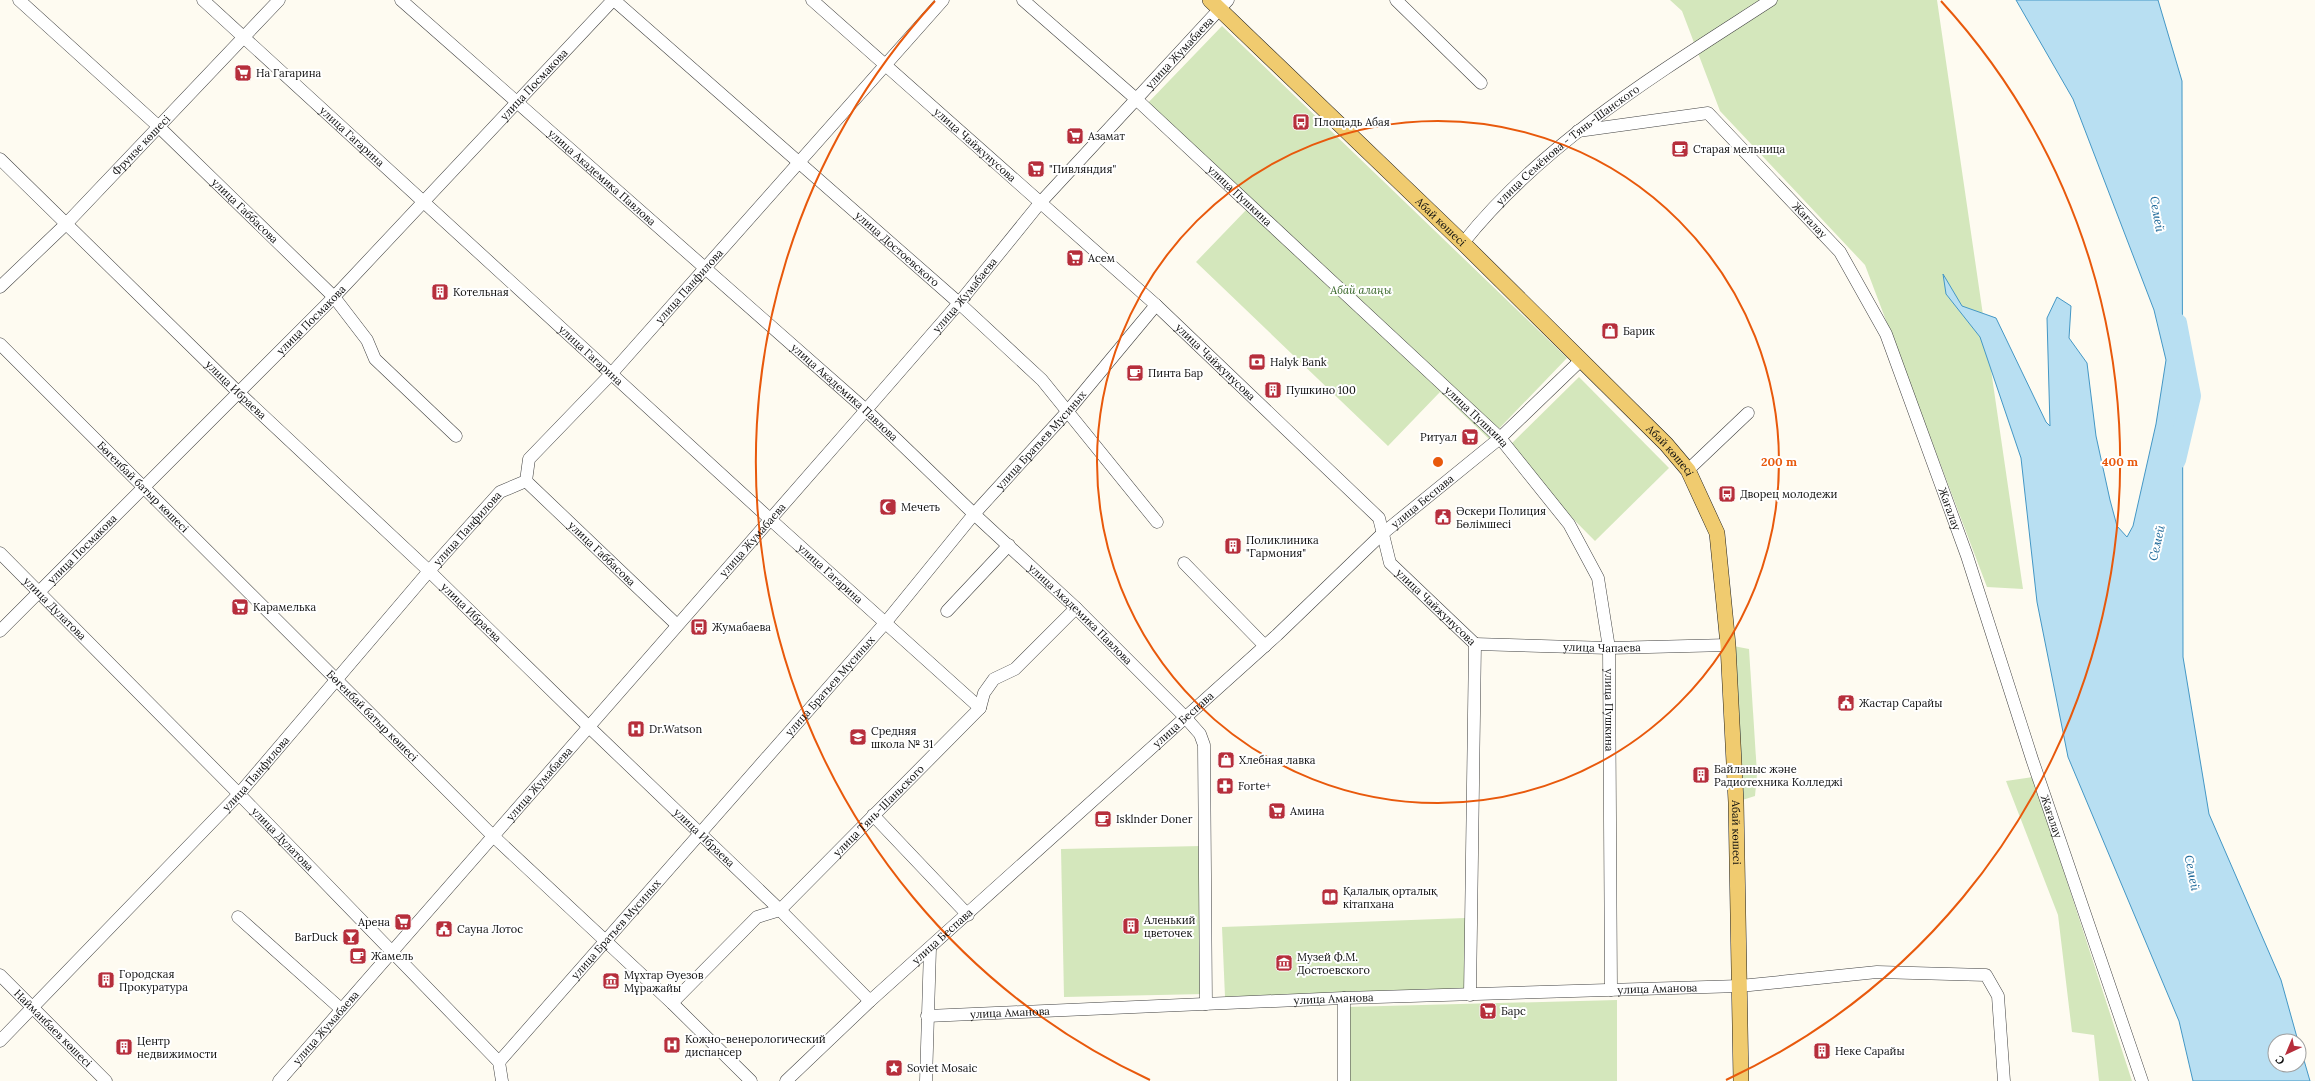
<svg xmlns="http://www.w3.org/2000/svg" width="2315" height="1081" viewBox="0 0 2315 1081" font-family="Lora,serif">
<style>
.green{fill:#d4e7bc}
.water{fill:#b8dff2;stroke:#4497c5}
.lines{fill:none;stroke-linecap:round;stroke-linejoin:round}
.river{stroke:#b8dff2;stroke-width:20}
.minor-casing{stroke:#414141;stroke-width:13}
.major-casing{stroke:#1f1f1f;stroke-width:16}
.minor{stroke:#fff;stroke-width:12}
.major{stroke:#f0cb6f;stroke-width:15}
.ring{fill:none;stroke:#e8590c;stroke-width:2}
.labels{text-anchor:middle;stroke-width:4;stroke-linejoin:round;paint-order:stroke}
.street-label{font-size:11px;fill:#0e0e0e;stroke:#fff}
.poi-label{font-size:11px;fill:#0e0e0e;stroke:#fff;text-anchor:start}
.park-label{font-size:11px;font-style:italic;fill:#326222;stroke:#fff}
.water-label{font-size:12px;font-style:italic;fill:#1f6999;stroke:#fff}
.centre{fill:#e8590c;stroke:#fff;stroke-width:2}
.ring-label{font-size:12px;text-anchor:middle;font-weight:bold;fill:#e8590c;stroke:#fff;stroke-width:4;stroke-linejoin:round;paint-order:stroke}
</style>
<rect width="100%" height="100%" fill="#fefbf1"/>
<g class="green">
<polygon points="1670,0 1937,0 2023,589 1987,587 1865,265 1720,111 1682,11"/>
<polygon points="1222,26 1567,358 1489,439 1440,392 1388,446 1196,262 1248,208 1143,108"/>
<polygon points="1579,377 1669,468 1595,541 1505,450"/>
<polygon points="1728,645 1749,649 1757,774 1755,796 1736,802"/>
<polygon points="2033,777 2132,1081 2099,1081 2094,1035 2072,1032 2058,915 2006,781"/>
<polygon points="1201,846 1205,994 1064,997 1061,849"/>
<polygon points="1465,918 1468,989 1225,997 1222,927"/>
<polygon points="1617,1000 1617,1081 1348,1081 1346,1007"/>
</g>
<polygon class="water" points="2016,0 2158,0 2182,81 2183,657 2209,814 2281,980 2298,1041 2275,1041 2275,1065 2299,1065 2299,1043 2310,1081 2193,1081 2179,1021 2068,757 2037,602 2021,458 1980,337 1946,294 1943,274 1962,306 1996,318 2046,422 2050,426 2047,318 2057,297 2071,306 2069,338 2087,363 2096,436 2110,500 2117,526 2127,537 2133,526 2156,424 2166,360 2154,310 2073,99"/>
<g class="lines">
<polyline class="river" points="2176,460 2191,396 2177,323"/>
<g class="minor-casing">
<g id="minor">
<path id="s1" d="M 19,0 L 158,126 L 334,297 L 367,340 L 375,359 L 456,436"/>
<path id="s2" d="M 203,0 L 771,520 L 980,708"/>
<path id="s3" d="M 401,0 L 866,410 L 974,514 L 1076,608 L 1185,717 L 1200,734 L 1204,745 L 1206,1004"/>
<path id="s4" d="M 614,0 L 959,303 L 1042,380 L 1157,522"/>
<path id="s5" d="M 812,0 L 1156,305 L 1379,518 L 1390,563 L 1475,644 L 1470,995"/>
<path id="s6" d="M 1023,0 L 1135,98 L 1500,438 L 1569,524 L 1598,578 L 1609,648 L 1611,990"/>
<polyline points="1396,0 1481,83"/>
<path id="s7" d="M 1578,131 L 1708,113 L 1840,252 L 1886,334 L 1967,556 L 2032,759 L 2142,1081"/>
<path id="s8" d="M 0,159 L 239,393 L 429,571 L 588,726 L 780,910 L 870,1001"/>
<path id="s9" d="M 1463,243 C 1543,142 1663,70 1771,0"/>
<path id="s10" d="M 0,287 L 67,223 L 279,0"/>
<path id="s11" d="M 0,344 L 492,835 L 672,1003 L 751,1081"/>
<polyline points="1688,470 1748,413"/>
<path id="s12" d="M 526,481 L 677,625"/>
<path id="s13" d="M 0,553 L 239,794 L 499,1062 L 502,1081"/>
<polyline points="1184,563 1265,646"/>
<polyline points="947,611 1009,545"/>
<path id="s14" d="M 0,631 L 334,297 L 613,0"/>
<path id="s15" d="M 1475,644 L 1609,648 L 1728,645"/>
<polyline points="873,815 968,915"/>
<polyline points="238,917 341,1009"/>
<path id="s16" d="M 0,975 L 106,1081"/>
<polyline points="1344,998 1344,1081"/>
<path id="s17" d="M 672,1003 L 757,917 L 780,910 L 980,708 L 984,693 L 994,679 L 1015,669 L 1076,608"/>
<path id="s18" d="M 927,1016 L 1344,998 L 1740,986 L 1877,972 L 1986,975 L 1998,996 L 2004,1081"/>
<path id="s19" d="M 0,1041 L 239,794 L 429,571 L 500,492 L 526,481 L 529,459 L 612,373 L 943,0"/>
<path id="s20" d="M 499,1062 L 886,622 L 974,514 L 1067,412 L 1156,305"/>
<path id="s21" d="M 279,1081 L 866,410 L 959,303 L 1040,203 L 1228,0"/>
<path id="s22" d="M 786,1081 L 870,1001 L 1277,635 L 1382,534 L 1500,438 L 1581,360"/>
<polyline points="926,1081 930,948"/>
</g>
</g>
<g class="major-casing">
<g id="major">
<path id="s23" d="M 1210,0 L 1463,243 L 1666,444 L 1688,470 L 1717,533 L 1728,645 L 1736,802 L 1741,1081"/>
</g>
</g>
<use href="#minor" class="minor"/>
<use href="#major" class="major"/>
</g>
<g class="ring">
<circle cx="1438" cy="462" r="341"/>
<path d="M1150 1080A682 682 0 0 1 935 1M1941 1A682 682 0 0 1 1726 1080"/>
</g>
<defs>
<g id="supermarket-square" transform="scale(0.9)"><rect x="-9" y="-9" width="18" height="18" rx="4" fill="#b62e3b" stroke="#fff"/><path d="M-6-5.5h2.5l.6 2H6L4.5 2H-2.5L-4.4-4H-6ZM-1.5 3.2a1.3 1.3 0 1 0 .1 0ZM3 3.2a1.3 1.3 0 1 0 .1 0Z" fill="#fff"/></g>
<g id="bus-square" transform="scale(0.9)"><rect x="-9" y="-9" width="18" height="18" rx="4" fill="#b62e3b" stroke="#fff"/><path d="M-5-6H5V4H4V6H2V4H-2V6H-4V4H-5ZM-3.5-4V0h7V-4ZM-3.5 1.2v1.5H-2V1.2ZM2 1.2v1.5H3.5V1.2Z" fill="#fff"/></g>
<g id="cafe-square" transform="scale(0.9)"><rect x="-9" y="-9" width="18" height="18" rx="4" fill="#b62e3b" stroke="#fff"/><path d="M-5.5-4.5H6V0H3Q3 3.5 0 3.5H-2.5Q-5.5 3.5-5.5 0ZM3-3.2v2h1.7v-2ZM-6 4.5H4V6H-6Z" fill="#fff"/></g>
<g id="building-square" transform="scale(0.9)"><rect x="-9" y="-9" width="18" height="18" rx="4" fill="#b62e3b" stroke="#fff"/><path d="M-4-6H4V6H1V3H-1V6H-4ZM-2.5-4.3h1.7v1.8h-1.7ZM.8-4.3h1.7v1.8H.8ZM-2.5-1h1.7V.8h-1.7ZM.8-1h1.7V.8H.8Z" fill="#fff"/></g>
<g id="shop-square" transform="scale(0.9)"><rect x="-9" y="-9" width="18" height="18" rx="4" fill="#b62e3b" stroke="#fff"/><path d="M-5-2.5h2.3a2.7 3.5 0 0 1 5.4 0H5L5.5 6h-11ZM-1.5-2.5h3a1.5 2.3 0 0 0-3 0Z" fill="#fff"/></g>
<g id="bank-square" transform="scale(0.9)"><rect x="-9" y="-9" width="18" height="18" rx="4" fill="#b62e3b" stroke="#fff"/><path d="M-6-4H6V4H-6ZM0-2.3a2.3 2.3 0 1 0 0 4.6a2.3 2.3 0 1 0 0-4.6Z" fill="#fff"/></g>
<g id="mosque-square" transform="scale(0.9)"><rect x="-9" y="-9" width="18" height="18" rx="4" fill="#b62e3b" stroke="#fff"/><path d="M3.5-4.9A6 6 0 1 0 3.5 4.9A5 5 0 1 1 3.5-4.9Z" fill="#fff"/></g>
<g id="civic-square" transform="scale(0.9)"><rect x="-9" y="-9" width="18" height="18" rx="4" fill="#b62e3b" stroke="#fff"/><path d="M-.6-6.5H3V-4.5H.6V-3L4-1V1h2V6H-6V1h2V-1L-.6-3ZM-1.2 2.5V6h2.4V2.5Z" fill="#fff"/></g>
<g id="hospital-square" transform="scale(0.9)"><rect x="-9" y="-9" width="18" height="18" rx="4" fill="#b62e3b" stroke="#fff"/><path d="M-5-5h3v3.5h4V-5h3V5h-3V1.5h-4V5h-3Z" fill="#fff"/></g>
<g id="school-square" transform="scale(0.9)"><rect x="-9" y="-9" width="18" height="18" rx="4" fill="#b62e3b" stroke="#fff"/><path d="M0-5L7-2L0 1L-7-2ZM-4 1L0 2.5L4 1V4Q0 6-4 4Z" fill="#fff"/></g>
<g id="pharmacy-square" transform="scale(0.9)"><rect x="-9" y="-9" width="18" height="18" rx="4" fill="#b62e3b" stroke="#fff"/><path d="M-2-6h4v4h4v4h-4v4h-4v-4h-4v-4h4Z" fill="#fff"/></g>
<g id="library-square" transform="scale(0.9)"><rect x="-9" y="-9" width="18" height="18" rx="4" fill="#b62e3b" stroke="#fff"/><path d="M-6-4Q-3-5.5-.7-3.5V5Q-3 3-6 4ZM6-4Q3-5.5 .7-3.5V5Q3 3 6 4Z" fill="#fff"/></g>
<g id="bar-square" transform="scale(0.9)"><rect x="-9" y="-9" width="18" height="18" rx="4" fill="#b62e3b" stroke="#fff"/><path d="M-6-5H6L.8 .8V4.5H3.5V6h-7V4.5H-.8V.8Z" fill="#fff"/></g>
<g id="museum-square" transform="scale(0.9)"><rect x="-9" y="-9" width="18" height="18" rx="4" fill="#b62e3b" stroke="#fff"/><path d="M0-6L6-3V-2H-6V-3ZM-5-1h2V3h-2ZM-1-1h2V3h-2ZM3-1h2V3H3ZM-6 4H6V6H-6Z" fill="#fff"/></g>
<g id="sight-square" transform="scale(0.9)"><rect x="-9" y="-9" width="18" height="18" rx="4" fill="#b62e3b" stroke="#fff"/><path d="M0-6L1.8-2.2L6-1.7L2.9 1.2L3.7 5.4L0 3.3L-3.7 5.4L-2.9 1.2L-6-1.7L-1.8-2.2Z" fill="#fff"/></g>
</defs>
<g fill-rule="evenodd">
<use href="#supermarket-square" x="243" y="73"/>
<use href="#bus-square" x="1301" y="122"/>
<use href="#supermarket-square" x="1075" y="136"/>
<use href="#cafe-square" x="1680" y="149"/>
<use href="#supermarket-square" x="1036" y="169"/>
<use href="#supermarket-square" x="1075" y="258"/>
<use href="#building-square" x="440" y="292"/>
<use href="#shop-square" x="1610" y="331"/>
<use href="#bank-square" x="1257" y="362"/>
<use href="#cafe-square" x="1135" y="373"/>
<use href="#building-square" x="1273" y="390"/>
<use href="#supermarket-square" x="1470" y="437"/>
<use href="#bus-square" x="1727" y="494"/>
<use href="#mosque-square" x="888" y="507"/>
<use href="#civic-square" x="1443" y="517"/>
<use href="#building-square" x="1233" y="546"/>
<use href="#supermarket-square" x="240" y="607"/>
<use href="#bus-square" x="699" y="627"/>
<use href="#civic-square" x="1846" y="703"/>
<use href="#hospital-square" x="636" y="729"/>
<use href="#school-square" x="858" y="737"/>
<use href="#shop-square" x="1226" y="760"/>
<use href="#building-square" x="1701" y="775"/>
<use href="#pharmacy-square" x="1225" y="786"/>
<use href="#supermarket-square" x="1277" y="811"/>
<use href="#cafe-square" x="1103" y="819"/>
<use href="#library-square" x="1330" y="897"/>
<use href="#supermarket-square" x="403" y="922"/>
<use href="#building-square" x="1131" y="926"/>
<use href="#civic-square" x="444" y="929"/>
<use href="#bar-square" x="351" y="937"/>
<use href="#cafe-square" x="358" y="956"/>
<use href="#museum-square" x="1284" y="963"/>
<use href="#building-square" x="106" y="980"/>
<use href="#museum-square" x="611" y="981"/>
<use href="#supermarket-square" x="1488" y="1011"/>
<use href="#hospital-square" x="672" y="1045"/>
<use href="#building-square" x="124" y="1047"/>
<use href="#building-square" x="1822" y="1051"/>
<use href="#sight-square" x="894" y="1068"/>
</g>
<g class="labels">
<g class="street-label">
<text dy="4" stroke="none"><textPath href="#s21" startOffset="1367">улица Жумабаева</textPath></text>
<text dy="4" stroke="none"><textPath href="#s14" startOffset="764">улица Посмакова</textPath></text>
<text dy="4" stroke="none"><textPath href="#s2" startOffset="202">улица Гагарина</textPath></text>
<text dy="4" stroke="none"><textPath href="#s5" startOffset="218">улица Чайжунусова</textPath></text>
<text dy="4" stroke="none"><textPath href="#s10" startOffset="200">Фрунзе көшесі</textPath></text>
<text dy="4" stroke="none"><textPath href="#s9" startOffset="144">улица Семёнова - Тянь-Шанского</textPath></text>
<text dy="4" stroke="none"><textPath href="#s3" startOffset="268">улица Академика Павлова</textPath></text>
<text dy="4" stroke="none"><textPath href="#s6" startOffset="292">улица Пушкина</textPath></text>
<text dy="4" stroke="none"><textPath href="#s1" startOffset="309">улица Габбасова</textPath></text>
<text dy="4" stroke="none"><textPath href="#s7" startOffset="279">Жағалау</textPath></text>
<text dy="4" stroke="none"><textPath href="#s23" startOffset="320">Абай көшесі</textPath></text>
<text dy="4" stroke="none"><textPath href="#s4" startOffset="377">улица Достоевского</textPath></text>
<text dy="4" stroke="none"><textPath href="#s19" startOffset="1029">улица Панфилова</textPath></text>
<text dy="4" stroke="none"><textPath href="#s21" startOffset="1043">улица Жумабаева</textPath></text>
<text dy="4" stroke="none"><textPath href="#s14" startOffset="440">улица Посмакова</textPath></text>
<text dy="4" stroke="none"><textPath href="#s2" startOffset="526">улица Гагарина</textPath></text>
<text dy="4" stroke="none"><textPath href="#s5" startOffset="542">улица Чайжунусова</textPath></text>
<text dy="4" stroke="none"><textPath href="#s8" startOffset="330">улица Ибраева</textPath></text>
<text dy="4" stroke="none"><textPath href="#s3" startOffset="592">улица Академика Павлова</textPath></text>
<text dy="4" stroke="none"><textPath href="#s6" startOffset="616">улица Пушкина</textPath></text>
<text dy="4" stroke="none"><textPath href="#s20" startOffset="825">улица Братьев Мусиных</textPath></text>
<text dy="4" stroke="none"><textPath href="#s23" startOffset="644">Абай көшесі</textPath></text>
<text dy="4" stroke="none"><textPath href="#s11" startOffset="202">Бөгенбай батыр көшесі</textPath></text>
<text dy="4" stroke="none"><textPath href="#s22" startOffset="861">улица Беспава</textPath></text>
<text dy="4" stroke="none"><textPath href="#s7" startOffset="603">Жағалау</textPath></text>
<text dy="4" stroke="none"><textPath href="#s19" startOffset="694">улица Панфилова</textPath></text>
<text dy="4" stroke="none"><textPath href="#s21" startOffset="719">улица Жумабаева</textPath></text>
<text dy="4" stroke="none"><textPath href="#s14" startOffset="116">улица Посмакова</textPath></text>
<text dy="4" stroke="none"><textPath href="#s12" startOffset="105">улица Габбасова</textPath></text>
<text dy="4" stroke="none"><textPath href="#s2" startOffset="850">улица Гагарина</textPath></text>
<text dy="4" stroke="none"><textPath href="#s5" startOffset="878">улица Чайжунусова</textPath></text>
<text dy="4" stroke="none"><textPath href="#s13" startOffset="78">улица Дулатова</textPath></text>
<text dy="4" stroke="none"><textPath href="#s8" startOffset="654">улица Ибраева</textPath></text>
<text dy="4" stroke="none"><textPath href="#s3" startOffset="916">улица Академика Павлова</textPath></text>
<text dy="4" stroke="none"><textPath href="#s15" startOffset="127">улица Чапаева</textPath></text>
<text dy="4" stroke="none"><textPath href="#s20" startOffset="501">улица Братьев Мусиных</textPath></text>
<text dy="4" stroke="none"><textPath href="#s6" startOffset="952">улица Пушкина</textPath></text>
<text dy="4" stroke="none"><textPath href="#s11" startOffset="526">Бөгенбай батыр көшесі</textPath></text>
<text dy="4" stroke="none"><textPath href="#s22" startOffset="537">улица Беспава</textPath></text>
<text dy="4" stroke="none"><textPath href="#s19" startOffset="370">улица Панфилова</textPath></text>
<text dy="4" stroke="none"><textPath href="#s21" startOffset="395">улица Жумабаева</textPath></text>
<text dy="4" stroke="none"><textPath href="#s17" startOffset="285">улица Тянь-Шаньского</textPath></text>
<text dy="4" stroke="none"><textPath href="#s7" startOffset="927">Жағалау</textPath></text>
<text dy="4" stroke="none"><textPath href="#s23" startOffset="1040">Абай көшесі</textPath></text>
<text dy="4" stroke="none"><textPath href="#s8" startOffset="978">улица Ибраева</textPath></text>
<text dy="4" stroke="none"><textPath href="#s13" startOffset="402">улица Дулатова</textPath></text>
<text dy="4" stroke="none"><textPath href="#s20" startOffset="177">улица Братьев Мусиных</textPath></text>
<text dy="4" stroke="none"><textPath href="#s22" startOffset="213">улица Беспава</textPath></text>
<text dy="4" stroke="none"><textPath href="#s18" startOffset="731">улица Аманова</textPath></text>
<text dy="4" stroke="none"><textPath href="#s18" startOffset="407">улица Аманова</textPath></text>
<text dy="4" stroke="none"><textPath href="#s18" startOffset="83">улица Аманова</textPath></text>
<text dy="4" stroke="none"><textPath href="#s21" startOffset="71">улица Жумабаева</textPath></text>
<text dy="4" stroke="none"><textPath href="#s16" startOffset="75">Найманбаев көшесі</textPath></text>
</g>
<g class="poi-label">
<text x="256" y="77">На Гагарина</text>
<text x="1314" y="126">Площадь Абая</text>
<text x="1088" y="140">Азамат</text>
<text x="1693" y="153">Старая мельница</text>
<text x="1049" y="173">"Пивляндия"</text>
<text x="1088" y="262">Асем</text>
<text x="453" y="296">Котельная</text>
<text x="1623" y="335">Барик</text>
<text x="1270" y="366">Halyk Bank</text>
<text x="1148" y="377">Пинта Бар</text>
<text x="1286" y="394">Пушкино 100</text>
<text x="1457" y="441" text-anchor="end">Ритуал</text>
<text x="1740" y="498">Дворец молодежи</text>
<text x="901" y="511">Мечеть</text>
<text x="1456" y="515">Әскери Полиция<tspan x="1456" dy="13">Бөлімшесі</tspan></text>
<text x="1246" y="544">Поликлиника<tspan x="1246" dy="13">"Гармония"</tspan></text>
<text x="253" y="611">Карамелька</text>
<text x="712" y="631">Жумабаева</text>
<text x="1859" y="707">Жастар Сарайы</text>
<text x="649" y="733">Dr.Watson</text>
<text x="871" y="735">Средняя<tspan x="871" dy="13">школа № 31</tspan></text>
<text x="1239" y="764">Хлебная лавка</text>
<text x="1714" y="773">Байланыс және<tspan x="1714" dy="13">Радиотехника Колледжі</tspan></text>
<text x="1238" y="790">Forte+</text>
<text x="1290" y="815">Амина</text>
<text x="1116" y="823">Isklnder Doner</text>
<text x="1343" y="895">Қалалық орталық<tspan x="1343" dy="13">кітапхана</tspan></text>
<text x="1144" y="924">Аленький<tspan x="1144" dy="13">цветочек</tspan></text>
<text x="390" y="926" text-anchor="end">Арена</text>
<text x="457" y="933">Сауна Лотос</text>
<text x="338" y="941" text-anchor="end">BarDuck</text>
<text x="371" y="960">Жамель</text>
<text x="1297" y="961">Музей Ф.М.<tspan x="1297" dy="13">Достоевского</tspan></text>
<text x="119" y="978">Городская<tspan x="119" dy="13">Прокуратура</tspan></text>
<text x="624" y="979">Мұхтар Әуезов<tspan x="624" dy="13">Мұражайы</tspan></text>
<text x="1501" y="1015">Барс</text>
<text x="685" y="1043">Кожно-венерологический<tspan x="685" dy="13">диспансер</tspan></text>
<text x="137" y="1045">Центр<tspan x="137" dy="13">недвижимости</tspan></text>
<text x="1835" y="1055">Неке Сарайы</text>
<text x="907" y="1072">Soviet Mosaic</text>
</g>
<g class="park-label">
<text x="1361" y="294">Абай алаңы</text>
</g>
<g class="water-label">
<text transform="translate(2157 214) rotate(80)" y="4">Семей</text>
<text transform="translate(2157 543) rotate(-77)" y="4">Семей</text>
<text transform="translate(2192 873) rotate(79)" y="4">Семей</text>
</g>
</g>
<circle cx="1438" cy="462" r="6" class="centre"/>
<g class="ring-label">
<text x="1779" y="466">200 m</text>
<text x="2120" y="466">400 m</text>
</g>
<g transform="translate(2287 1053) rotate(224)"><circle r="19" fill="#ffffff" stroke="#9f9f9f"/>
<path d="M0-3L7 15L0 10L-7 15Z" fill="#b62e3b"/>
<text y="-6" font-size="11" font-weight="bold" text-anchor="middle" fill="#0e0e0e">С</text>
</g>
</svg>
